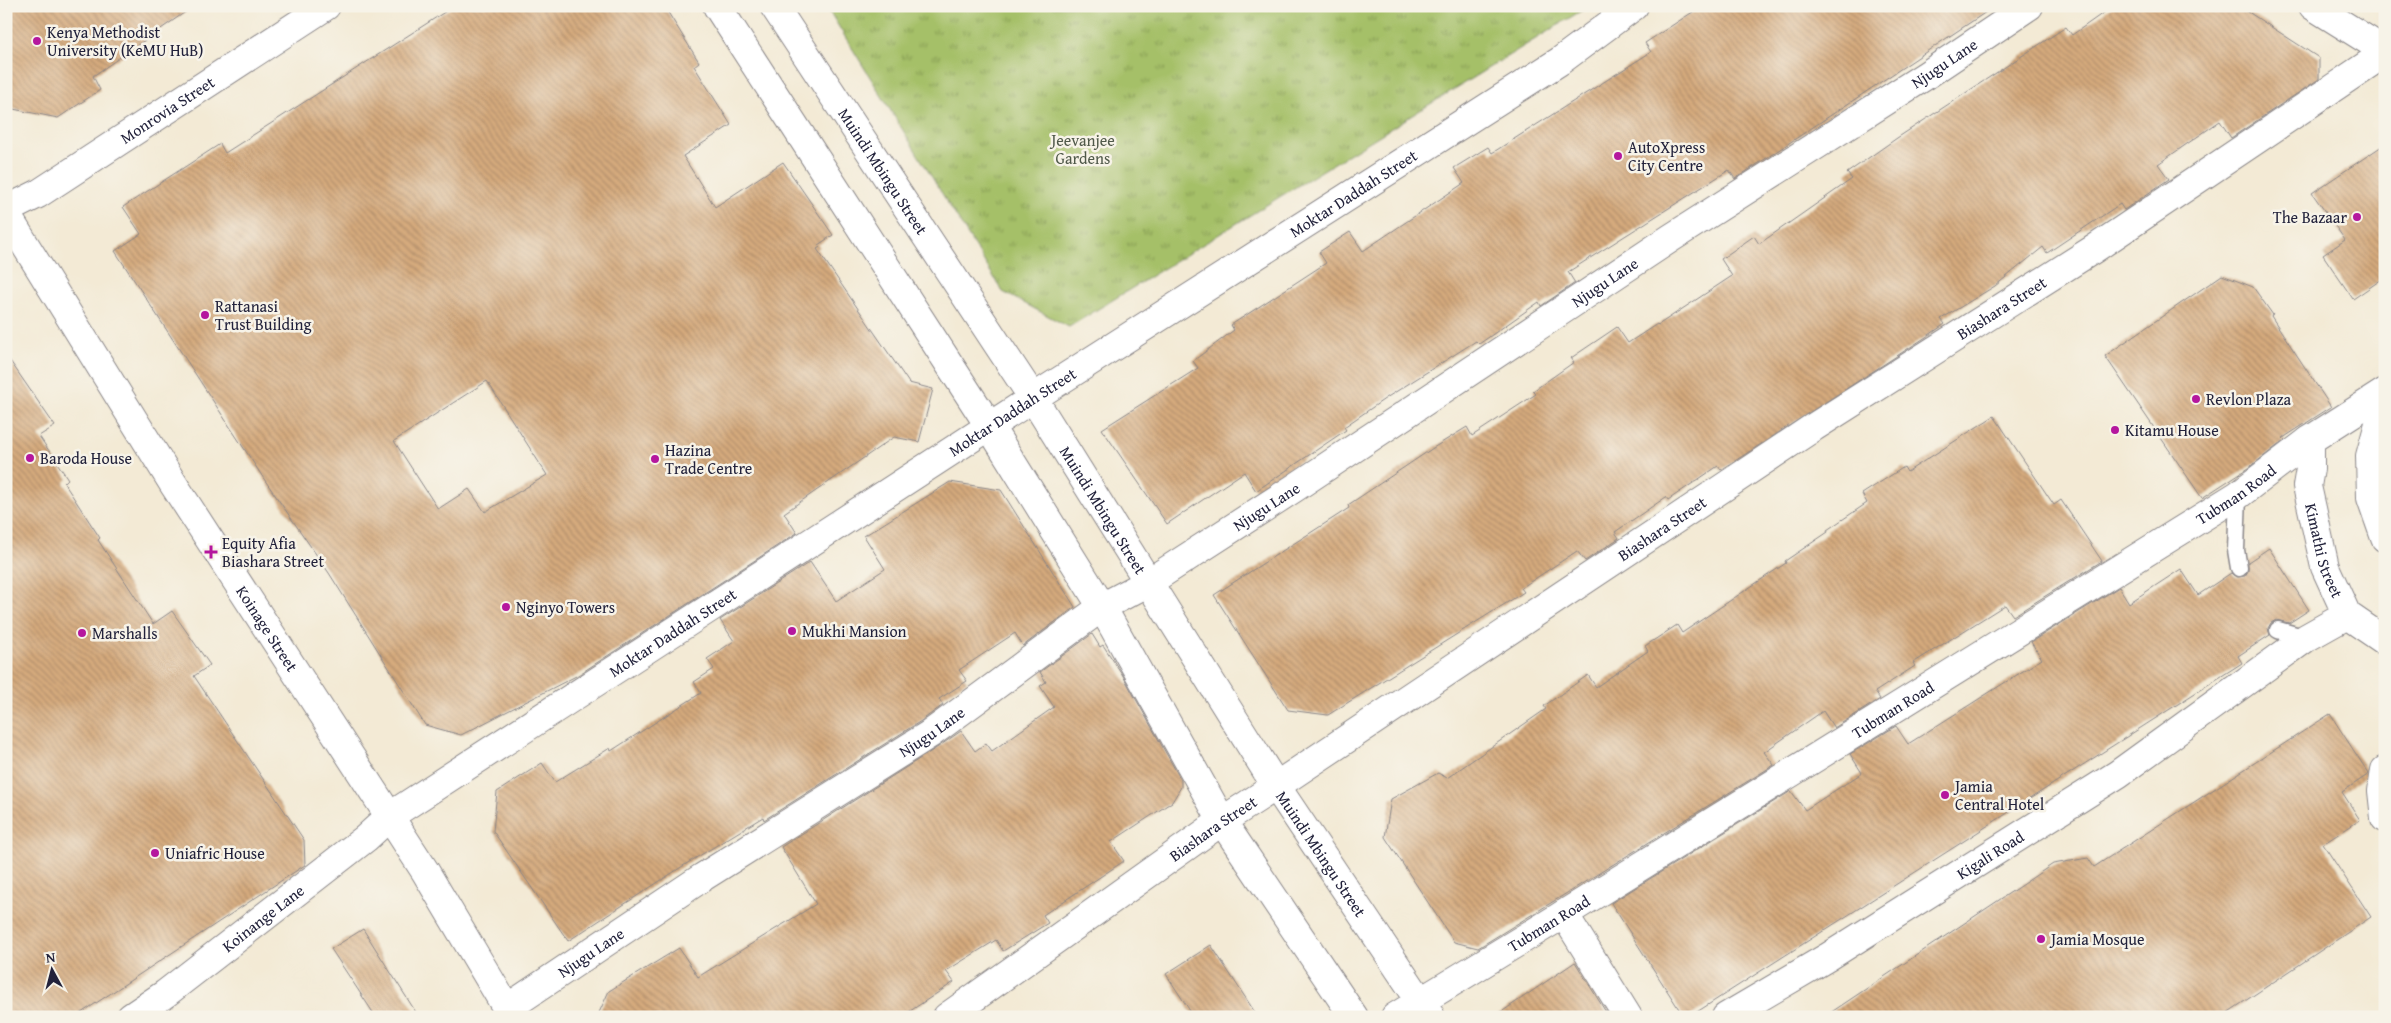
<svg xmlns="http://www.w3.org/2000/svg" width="2391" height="1023" viewBox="0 0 2391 1023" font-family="'Gentium Book Plus',serif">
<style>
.park{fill:url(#park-tufts);stroke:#647151}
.building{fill:url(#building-back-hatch);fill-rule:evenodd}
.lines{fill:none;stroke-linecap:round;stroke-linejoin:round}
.lane-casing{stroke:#8a8688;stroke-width:19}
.street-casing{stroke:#8a8688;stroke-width:30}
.secondary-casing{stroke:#8a8688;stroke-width:30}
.lane{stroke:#fff;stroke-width:16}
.street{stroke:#fff;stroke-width:28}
.secondary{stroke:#fff;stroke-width:28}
.poi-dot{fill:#b5179e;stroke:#f7f3e8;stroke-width:2}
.labels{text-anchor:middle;stroke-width:5;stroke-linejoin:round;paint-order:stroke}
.poi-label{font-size:16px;fill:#22223b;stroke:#f7f3e8;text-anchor:start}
.street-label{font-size:16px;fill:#22223b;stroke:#f7f3e8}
.park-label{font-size:16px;fill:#50594a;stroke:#f7f3e8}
</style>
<defs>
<pattern id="park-tufts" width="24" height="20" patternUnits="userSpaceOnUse" patternTransform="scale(1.25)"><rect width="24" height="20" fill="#a5c067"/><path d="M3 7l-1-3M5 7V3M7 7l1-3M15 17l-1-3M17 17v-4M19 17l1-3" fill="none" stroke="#869c56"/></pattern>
<pattern id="building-back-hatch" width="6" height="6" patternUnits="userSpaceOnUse" patternTransform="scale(1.25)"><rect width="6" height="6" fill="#d5aa7d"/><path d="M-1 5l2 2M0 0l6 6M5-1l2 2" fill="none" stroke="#ac8a68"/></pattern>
</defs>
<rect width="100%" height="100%" fill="#f7f3e8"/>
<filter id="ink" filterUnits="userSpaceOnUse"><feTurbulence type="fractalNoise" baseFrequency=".02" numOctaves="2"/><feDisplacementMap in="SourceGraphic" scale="10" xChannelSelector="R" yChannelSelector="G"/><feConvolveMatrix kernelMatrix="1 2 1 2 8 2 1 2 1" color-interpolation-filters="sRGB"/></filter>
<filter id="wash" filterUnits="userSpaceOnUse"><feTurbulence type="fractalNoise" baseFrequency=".0096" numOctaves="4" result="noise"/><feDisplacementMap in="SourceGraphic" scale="20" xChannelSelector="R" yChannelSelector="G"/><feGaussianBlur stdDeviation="1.12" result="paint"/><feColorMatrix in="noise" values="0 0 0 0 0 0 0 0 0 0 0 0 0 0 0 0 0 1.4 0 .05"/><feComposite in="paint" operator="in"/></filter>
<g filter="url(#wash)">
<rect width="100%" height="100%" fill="#f3ead5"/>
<polygon class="park" points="826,6 1589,6 1069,327 1003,292"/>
<g id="blocks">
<g class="building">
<polygon points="6,6 194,6 93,76 100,90 58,118 13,109 6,99"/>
<path d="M 454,6 L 664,6 L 699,62 L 694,66 L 731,125 L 683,156 L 715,207 L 783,162 L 833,235 L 818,245 L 820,247 L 817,249 L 909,383 L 933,389 L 919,442 L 894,437 L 784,513 L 797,533 L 578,675 L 461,735 L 425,725 L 329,573 L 264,479 L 115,251 L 141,234 L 123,207 L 220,144 L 225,153 ZM 487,381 L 547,475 L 485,512 L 469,489 L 438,509 L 394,441 Z"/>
<polygon points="1702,6 1995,6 1735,179 1729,170 1568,272 1575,283 1541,306 1539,302 1479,344 1476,341 1386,398 1344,427 1346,430 1256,491 1244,472 1167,524 1102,429 1198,368 1193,361 1234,330 1231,325 1326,263 1319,252 1350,232 1363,251 1464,183 1454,168 1488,147 1492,153 1651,52 1645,43"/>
<polygon points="2113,6 2239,6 2319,58 2319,79 2231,138 2220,121 2158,164 2169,179 2124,210 2120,204 2047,253 2043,247 1995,286 1941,319 1945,324 1926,337 1721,470 1718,466 1668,500 1666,497 1615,532 1619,538 1585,561 1577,551 1521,588 1524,592 1328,715 1288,710 1214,595 1349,508 1348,505 1433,448 1467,427 1472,436 1536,394 1533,391 1574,362 1571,358 1617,327 1628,343 1657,324 1658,325 1732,276 1721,259 1754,236 1759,244 1852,179 1847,173 1897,138 2066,27 2072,35"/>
<polygon points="2385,144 2385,277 2353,299 2323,255 2345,240 2312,193"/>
<polygon points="2222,275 2253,287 2273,315 2271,316 2331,407 2283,438 2285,440 2251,466 2202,498 2105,356"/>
<polygon points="6,355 55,426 39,436 68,479 64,483 100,538 98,540 153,624 172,611 210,665 194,676 304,840 305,865 75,1017 6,1017"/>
<polygon points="1994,416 2054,505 2061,500 2102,561 2013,616 2005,605 1913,663 1915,666 1875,692 1880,699 1834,728 1823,711 1764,752 1774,765 1478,948 1454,942 1385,837 1391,799 1438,773 1447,778 1546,709 1544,706 1588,675 1596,687 1648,651 1645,646 1677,625 1682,633 1786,563 1785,561 1828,532 1827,530 1867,503 1862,494 1904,467 1907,472"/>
<polygon points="950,482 1001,490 1075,607 1023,646 1015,633 959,670 967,681 939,699 943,705 921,721 764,820 763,817 686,864 568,941 493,831 497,792 542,763 555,782 610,748 611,751 701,693 694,682 714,669 707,659 734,641 720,620 810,562 836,601 885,569 864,536"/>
<polygon points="2269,548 2309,610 2289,623 2276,620 2271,623 2268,628 2270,635 2238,656 2242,663 1689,1017 1684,1017 1611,903 1791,791 1805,810 1862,773 1850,754 1896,726 1908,744 2042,659 2031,642 2119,587 2129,603 2181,569 2198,595 2231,573 2236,577 2245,576 2248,571 2248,562"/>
<polygon points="1092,634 1100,647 1103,645 1122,674 1181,780 1181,787 1172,802 1111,842 1124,861 1043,915 1048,923 1003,951 996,940 946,971 954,982 901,1017 597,1017 609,991 679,948 698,977 816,904 781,847 938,747 961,731 975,751 986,743 992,751 1054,707 1040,686 1046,682 1040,672"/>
<polygon points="2330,714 2369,774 2342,792 2360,820 2323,844 2371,917 2221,1017 1824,1017 2053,864 2088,858 2094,867"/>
<polygon points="363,929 419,1017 376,1017 331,949"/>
<polygon points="1211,945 1258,1017 1194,1017 1166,974"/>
<polygon points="1575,962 1609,1017 1494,1017"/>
</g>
</g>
</g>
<g filter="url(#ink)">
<use href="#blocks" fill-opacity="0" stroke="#8a8688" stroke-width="1"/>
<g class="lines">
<g class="lane-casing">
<g id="lane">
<polyline points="2238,495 2236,550 2239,568"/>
<polyline points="2278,630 2306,638"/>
</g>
</g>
<g class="street-casing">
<g id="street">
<path id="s1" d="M 6,210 L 38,194 L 326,6"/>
<polyline points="2385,770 2382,791 2385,818"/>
<polyline points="1564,914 1628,1017"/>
<path id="s2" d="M 506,1009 L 703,877 L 930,734 L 1102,607 L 1149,582 L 1293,489 L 1671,238 L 1925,76 L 2029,6"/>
<path id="s3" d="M 131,1017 L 165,994 L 366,838 L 390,816 L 1033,398 L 1560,61 L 1634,6"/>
<path id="s4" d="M 947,1017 L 1222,821 L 1276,786 L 1814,427 L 2094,249 L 2385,53"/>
<path id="s5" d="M 1395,1017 L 1564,914 L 2238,495 L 2310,440"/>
<path id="s6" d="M 1726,1017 L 1828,957 L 2118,774 L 2306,638 L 2347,615"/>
</g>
</g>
<g class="secondary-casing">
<g id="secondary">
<polyline points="717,6 990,427 1102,607 1222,821 1354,1017"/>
<path id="s7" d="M 774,6 L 1033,398 L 1276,786 L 1431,1017"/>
<polyline points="2313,6 2385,51"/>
<path id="s8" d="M 6,214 L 174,485 L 425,871 L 512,1017"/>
<path id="s9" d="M 2385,392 L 2310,440 L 2310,469 L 2307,486 L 2325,567 L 2347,615 L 2385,641"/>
<polyline points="2385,402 2370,456 2371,498 2385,538"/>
</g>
</g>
<use href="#lane" class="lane"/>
<use href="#street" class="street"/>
<use href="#secondary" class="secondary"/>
</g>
</g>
<g class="poi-dot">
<circle cx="37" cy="41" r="5"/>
<circle cx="1618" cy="156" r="5"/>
<circle cx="2357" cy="217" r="5"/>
<circle cx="205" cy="315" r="5"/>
<circle cx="2196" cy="399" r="5"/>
<circle cx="2115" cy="430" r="5"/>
<circle cx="30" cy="458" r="5"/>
<circle cx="655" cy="459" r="5"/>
<path d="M208.5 544.5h5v5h5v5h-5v5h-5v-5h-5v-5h5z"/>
<circle cx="506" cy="607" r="5"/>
<circle cx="792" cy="631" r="5"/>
<circle cx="82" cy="633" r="5"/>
<circle cx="1945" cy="795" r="5"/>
<circle cx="155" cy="853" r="5"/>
<circle cx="2041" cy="939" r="5"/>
</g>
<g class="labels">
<g class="poi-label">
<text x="47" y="38">Kenya Methodist<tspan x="47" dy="18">University (KeMU HuB)</tspan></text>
<text x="1628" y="153">AutoXpress<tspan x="1628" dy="18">City Centre</tspan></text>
<text x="2347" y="223" text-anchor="end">The Bazaar</text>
<text x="215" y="312">Rattanasi<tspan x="215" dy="18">Trust Building</tspan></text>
<text x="2206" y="405">Revlon Plaza</text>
<text x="2125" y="436">Kitamu House</text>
<text x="665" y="456">Hazina<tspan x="665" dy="18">Trade Centre</tspan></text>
<text x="40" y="464">Baroda House</text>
<text x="222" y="549">Equity Afia<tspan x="222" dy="18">Biashara Street</tspan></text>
<text x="516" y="613">Nginyo Towers</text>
<text x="802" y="637">Mukhi Mansion</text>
<text x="92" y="639">Marshalls</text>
<text x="1955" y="792">Jamia<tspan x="1955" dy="18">Central Hotel</tspan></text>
<text x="165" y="859">Uniafric House</text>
<text x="2051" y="945">Jamia Mosque</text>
</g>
<g class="street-label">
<text dy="6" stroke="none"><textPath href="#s2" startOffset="1722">Njugu Lane</textPath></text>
<text dy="6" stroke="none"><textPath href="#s1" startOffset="190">Monrovia Street</textPath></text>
<text dy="6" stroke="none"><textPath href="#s7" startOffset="198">Muindi Mbingu Street</textPath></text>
<text dy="6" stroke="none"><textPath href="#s3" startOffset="1475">Moktar Daddah Street</textPath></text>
<text dy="6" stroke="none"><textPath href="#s2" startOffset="1318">Njugu Lane</textPath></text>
<text dy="6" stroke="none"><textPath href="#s4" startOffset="1271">Biashara Street</textPath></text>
<text dy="6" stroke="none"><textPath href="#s3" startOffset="1070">Moktar Daddah Street</textPath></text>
<text dy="6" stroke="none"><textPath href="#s5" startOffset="990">Tubman Road</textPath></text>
<text dy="6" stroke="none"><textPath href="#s2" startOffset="912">Njugu Lane</textPath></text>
<text dy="6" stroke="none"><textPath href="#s7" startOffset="602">Muindi Mbingu Street</textPath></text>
<text dy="6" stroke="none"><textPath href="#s4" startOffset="866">Biashara Street</textPath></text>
<text dy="6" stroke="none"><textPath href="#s9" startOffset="202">Kimathi Street</textPath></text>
<text dy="6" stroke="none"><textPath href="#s8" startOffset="490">Koinage Street</textPath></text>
<text dy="6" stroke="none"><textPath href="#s3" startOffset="665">Moktar Daddah Street</textPath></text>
<text dy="6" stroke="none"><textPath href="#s5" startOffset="585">Tubman Road</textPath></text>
<text dy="6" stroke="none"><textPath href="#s2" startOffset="508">Njugu Lane</textPath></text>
<text dy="6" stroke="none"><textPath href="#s4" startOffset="326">Biashara Street</textPath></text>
<text dy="6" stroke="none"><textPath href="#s7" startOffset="1009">Muindi Mbingu Street</textPath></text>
<text dy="6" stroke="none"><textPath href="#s6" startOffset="310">Kigali Road</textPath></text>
<text dy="6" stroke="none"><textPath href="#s3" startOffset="165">Koinange Lane</textPath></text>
<text dy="6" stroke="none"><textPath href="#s5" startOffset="180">Tubman Road</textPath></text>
<text dy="6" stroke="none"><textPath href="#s2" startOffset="102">Njugu Lane</textPath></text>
</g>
<g class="park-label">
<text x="1083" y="146">Jeevanjee<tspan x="1083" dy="18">Gardens</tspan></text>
</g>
</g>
<rect width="2391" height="1023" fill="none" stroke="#f7f3e8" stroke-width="25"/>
<g transform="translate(52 970) rotate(353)" stroke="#f7f3e8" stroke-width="4" paint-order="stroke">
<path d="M0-4L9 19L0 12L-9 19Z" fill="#22223b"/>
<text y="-8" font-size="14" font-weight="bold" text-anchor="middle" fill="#22223b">N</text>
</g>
</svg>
